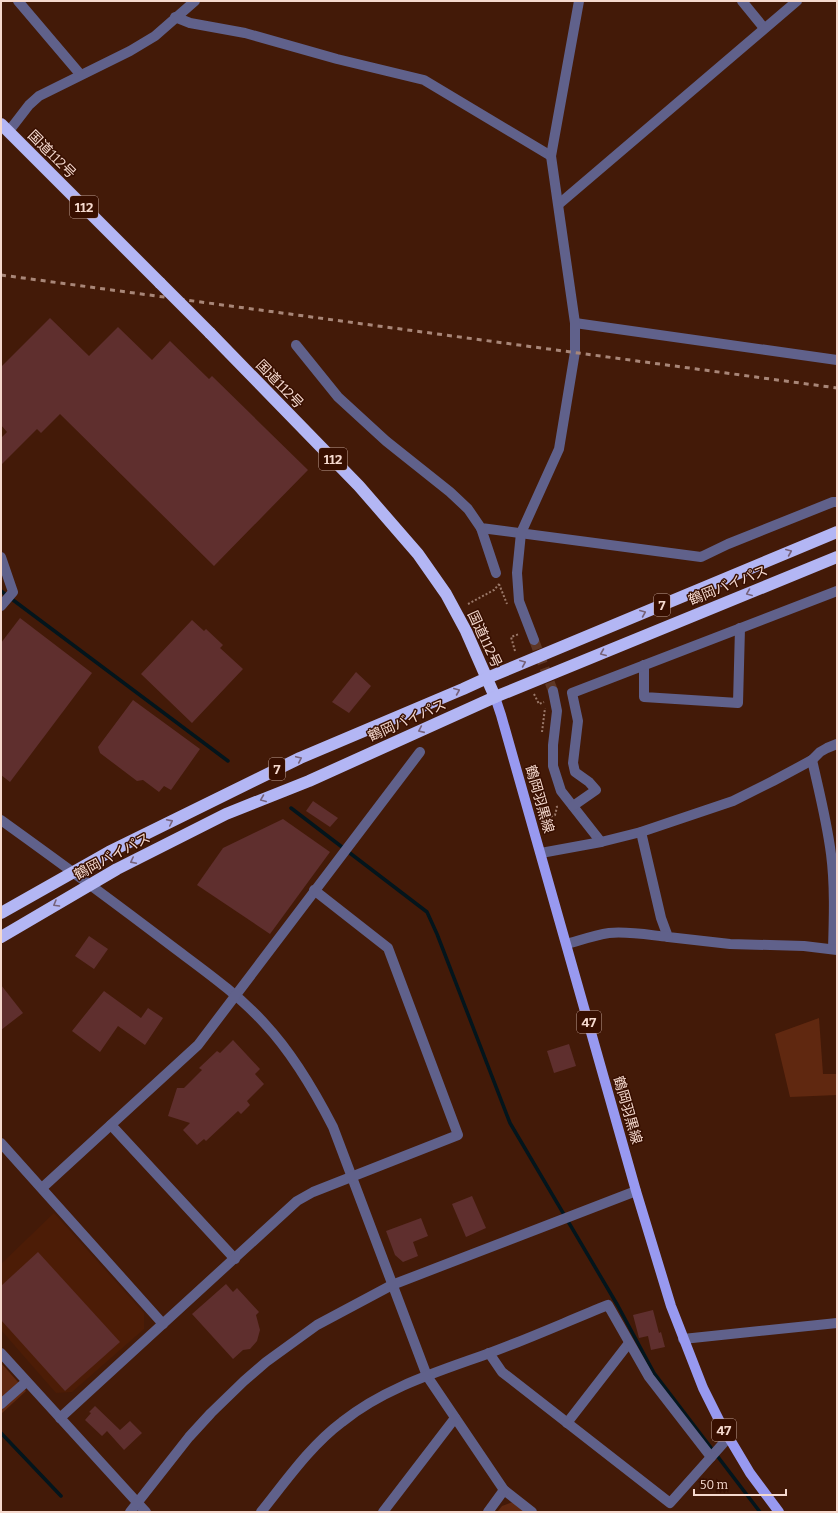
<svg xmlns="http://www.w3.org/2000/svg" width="838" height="1513" viewBox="0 0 838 1513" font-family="Bitter,'Noto Sans JP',serif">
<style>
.built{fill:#4c1c06}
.green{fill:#602810}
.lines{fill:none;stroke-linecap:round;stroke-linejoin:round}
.stream{stroke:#03151c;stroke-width:3.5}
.building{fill:#5f2f2e}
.minor-tunnel{stroke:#5e3726;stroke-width:10;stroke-dasharray:10 5;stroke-linecap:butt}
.path{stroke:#9b796a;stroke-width:2;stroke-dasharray:2 2;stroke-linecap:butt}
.minor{stroke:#60618b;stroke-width:10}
.major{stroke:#9899f0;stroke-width:10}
.highway{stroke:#b3b6f4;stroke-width:12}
.rail{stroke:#a88678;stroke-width:3;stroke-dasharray:5 5;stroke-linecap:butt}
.highway-bridge{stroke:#b3b6f4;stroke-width:12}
.oneway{stroke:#76627a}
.labels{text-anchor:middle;stroke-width:3;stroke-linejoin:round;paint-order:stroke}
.shield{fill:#380f00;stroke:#bc9c90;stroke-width:1}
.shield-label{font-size:13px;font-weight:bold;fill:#f5d9ce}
.street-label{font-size:14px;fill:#f5d9ce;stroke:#380f00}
</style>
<rect width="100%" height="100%" fill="#431a08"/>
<polygon class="built" points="54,1213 144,1313 144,1329 72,1392 56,1393 1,1330 1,1264"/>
<g class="green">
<polygon points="819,1018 823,1074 837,1074 837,1095 790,1097 775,1034"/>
<polygon points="1,1363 26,1391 1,1414"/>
<polygon points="513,1502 526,1512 497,1512 502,1506"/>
</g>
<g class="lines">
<g class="stream">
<polyline points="1,591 228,761"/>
<polyline points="291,808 427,912 437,934 510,1123 618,1306 654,1373 760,1512"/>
<polyline points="1,1433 61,1496"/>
</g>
</g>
<g class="building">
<polygon points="50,318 89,356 118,327 152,360 170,341 209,379 212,376 308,470 214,566 60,414 41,433 37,429 1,465 1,438 7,432 1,425 1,367"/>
<polygon points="20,618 92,673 10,782 1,775 1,643"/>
<polygon points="192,620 204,631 206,629 223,645 220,648 243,669 192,723 141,674"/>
<polygon points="356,672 371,686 349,713 332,702"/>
<polygon points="133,700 200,749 171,790 164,786 159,792 143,780 137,781 100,753 98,747"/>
<polygon points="313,801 338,818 330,827 306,811"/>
<polygon points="283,819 330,852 270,934 197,885 223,848"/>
<polygon points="89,936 108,949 94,969 75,956"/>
<polygon points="1,985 23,1013 1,1030"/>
<polygon points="104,991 141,1018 148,1008 163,1018 145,1045 118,1026 100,1052 72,1031"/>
<polygon points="233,1040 260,1069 255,1074 264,1084 247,1101 250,1105 241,1114 238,1111 206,1141 204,1139 197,1145 183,1130 190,1123 168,1116 177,1088 184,1088 202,1070 199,1068 217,1051 220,1053"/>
<polygon points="569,1044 576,1066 554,1073 547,1051"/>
<polygon points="472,1196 486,1228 466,1237 452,1204"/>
<polygon points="421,1218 428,1236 413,1242 418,1256 403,1262 395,1255 386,1231"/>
<polygon points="38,1252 120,1342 65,1391 1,1320 1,1286"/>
<polygon points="226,1284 233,1292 237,1288 259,1312 256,1315 260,1330 257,1341 250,1349 243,1350 233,1359 192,1314"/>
<polygon points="653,1310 659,1333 661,1332 665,1347 651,1350 648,1336 639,1338 633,1315"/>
<polygon points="95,1406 120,1430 130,1421 142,1433 124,1450 107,1431 102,1436 85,1420 91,1413 89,1412"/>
</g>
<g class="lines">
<polyline class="minor-tunnel" points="534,640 553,691"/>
<g class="path">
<polyline points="499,584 507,604"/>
<polyline points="468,604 494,590 499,584"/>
<polyline points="515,651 511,637 519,634"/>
<polyline points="534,694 539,704 544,702"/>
<polyline points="542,732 545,708"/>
<polyline points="547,818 555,815 557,807 556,804"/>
</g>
<g class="minor">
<polyline points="18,1 80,74"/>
<polyline points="742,1 764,28"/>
<polyline points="175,17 190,23 245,33 337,59 424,80 551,156"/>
<polyline points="9,131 29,105 39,96 130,51 155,36 195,1"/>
<polyline points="559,204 797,1"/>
<polyline points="575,323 837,360"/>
<polyline points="296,345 338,397 386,441 450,492 468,509 481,528 701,557 728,544 833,502 837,502"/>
<polyline points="481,528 496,573"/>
<polyline points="1,557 13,592 1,606"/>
<polyline points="534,640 519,601 517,573 521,533 559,449 575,352 575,323 551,156 579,1"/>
<polyline points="644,665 644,697 738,703 740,628"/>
<polyline points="553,691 557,711 553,745 553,766 561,791 601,842"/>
<path d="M 812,760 C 819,791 827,822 831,854 C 835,885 834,917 833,949"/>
<polyline points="573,806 596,790 589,782 575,772 573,763 578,721 572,693 837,591"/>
<path d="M 1,820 C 58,861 114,902 169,944 C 202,969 237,993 265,1024 C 293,1054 314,1090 333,1127 L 427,1376 L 504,1490 L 532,1512"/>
<polyline points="641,832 661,918 668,937 730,944 804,946 837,950"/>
<polyline points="541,853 601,842 641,832 733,801 773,781 812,760 820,752 827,748 837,744"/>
<path d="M 567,944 C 581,940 595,935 609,933 C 628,931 649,935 668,937"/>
<polyline points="111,1125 235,1259"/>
<polyline points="1,1143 163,1324"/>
<polyline points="42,1188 198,1045 420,752"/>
<polyline points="683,1339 837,1323"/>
<polyline points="1,1353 146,1512"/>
<polyline points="489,1353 502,1372 670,1503 728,1438"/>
<polyline points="1,1404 26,1382"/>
<polyline points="60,1418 297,1201 313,1192 458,1135 388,948 314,890"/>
<polyline points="567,1423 629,1343"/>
<polyline points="130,1512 189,1437 211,1413 244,1381 266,1362 317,1325 392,1285 636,1191"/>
<path d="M 261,1512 C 286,1481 310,1446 342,1422 C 384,1388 437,1372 487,1354 C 528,1339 568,1321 608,1305 L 649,1377 L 711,1457"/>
<polyline points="383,1512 455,1418"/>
<polyline points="488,1512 504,1490"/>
</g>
<polyline class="major" points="495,697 501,715 636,1191 671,1306 703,1388 722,1426 750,1473 779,1512"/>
<g class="highway">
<polyline points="1,124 160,283"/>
<polyline points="210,333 359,486 418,554 446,594 466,631 495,697"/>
<polyline points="1,913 109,852 300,758 463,689 487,678 837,532"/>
<polyline points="1,937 117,869 226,814 309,781 495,697 837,557"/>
</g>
<polyline class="rail" points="1,275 837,388"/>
<polyline class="highway-bridge" points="160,283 210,333"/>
</g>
<defs><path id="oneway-chevron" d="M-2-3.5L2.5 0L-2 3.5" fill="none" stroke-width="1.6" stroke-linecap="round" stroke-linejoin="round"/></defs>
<g class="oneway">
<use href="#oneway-chevron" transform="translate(789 552) rotate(-23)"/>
<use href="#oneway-chevron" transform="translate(749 593) rotate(158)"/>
<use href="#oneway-chevron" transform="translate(643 613) rotate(-23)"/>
<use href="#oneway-chevron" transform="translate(603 653) rotate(158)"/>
<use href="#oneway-chevron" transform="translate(523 663) rotate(-23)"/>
<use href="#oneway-chevron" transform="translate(457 691) rotate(-23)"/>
<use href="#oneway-chevron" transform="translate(421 730) rotate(156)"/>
<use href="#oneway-chevron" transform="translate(299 759) rotate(-25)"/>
<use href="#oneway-chevron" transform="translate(263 799) rotate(158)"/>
<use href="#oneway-chevron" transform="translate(170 822) rotate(-26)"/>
<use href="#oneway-chevron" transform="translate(133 861) rotate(153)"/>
<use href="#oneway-chevron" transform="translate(56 904) rotate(150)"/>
</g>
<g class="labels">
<g class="shield">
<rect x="70" y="196" width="28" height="22" rx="3"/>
<rect x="319" y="448" width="28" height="22" rx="3"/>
<rect x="654" y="594" width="16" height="22" rx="3"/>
<rect x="269" y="758" width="16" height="22" rx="3"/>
<rect x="577" y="1011" width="24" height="22" rx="3"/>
<rect x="712" y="1419" width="24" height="22" rx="3"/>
</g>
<g class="shield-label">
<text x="84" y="212">112</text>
<text x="333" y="464">112</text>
<text x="662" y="610">7</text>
<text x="277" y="774">7</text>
<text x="589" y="1027">47</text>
<text x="724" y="1435">47</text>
</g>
<g class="street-label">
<text transform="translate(52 154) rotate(45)" y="5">国道112号</text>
<text transform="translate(280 384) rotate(46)" y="5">国道112号</text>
<text transform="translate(728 585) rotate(-22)" y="5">鶴岡バイパス</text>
<text transform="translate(485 639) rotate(65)" y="5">国道112号</text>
<text transform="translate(407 720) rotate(-24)" y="5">鶴岡バイパス</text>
<text transform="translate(540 799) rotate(74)" y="5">鶴岡羽黒線</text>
<text transform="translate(112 856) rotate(-28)" y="5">鶴岡バイパス</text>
<text transform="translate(628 1110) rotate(74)" y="5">鶴岡羽黒線</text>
</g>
</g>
<rect width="838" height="1513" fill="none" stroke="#f5d9ce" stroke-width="4"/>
<path d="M694 1489v6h92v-6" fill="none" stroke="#f5d9ce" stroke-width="2"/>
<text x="700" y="1489" font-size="12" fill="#f5d9ce" stroke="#380f00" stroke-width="3" paint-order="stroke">50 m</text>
</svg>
